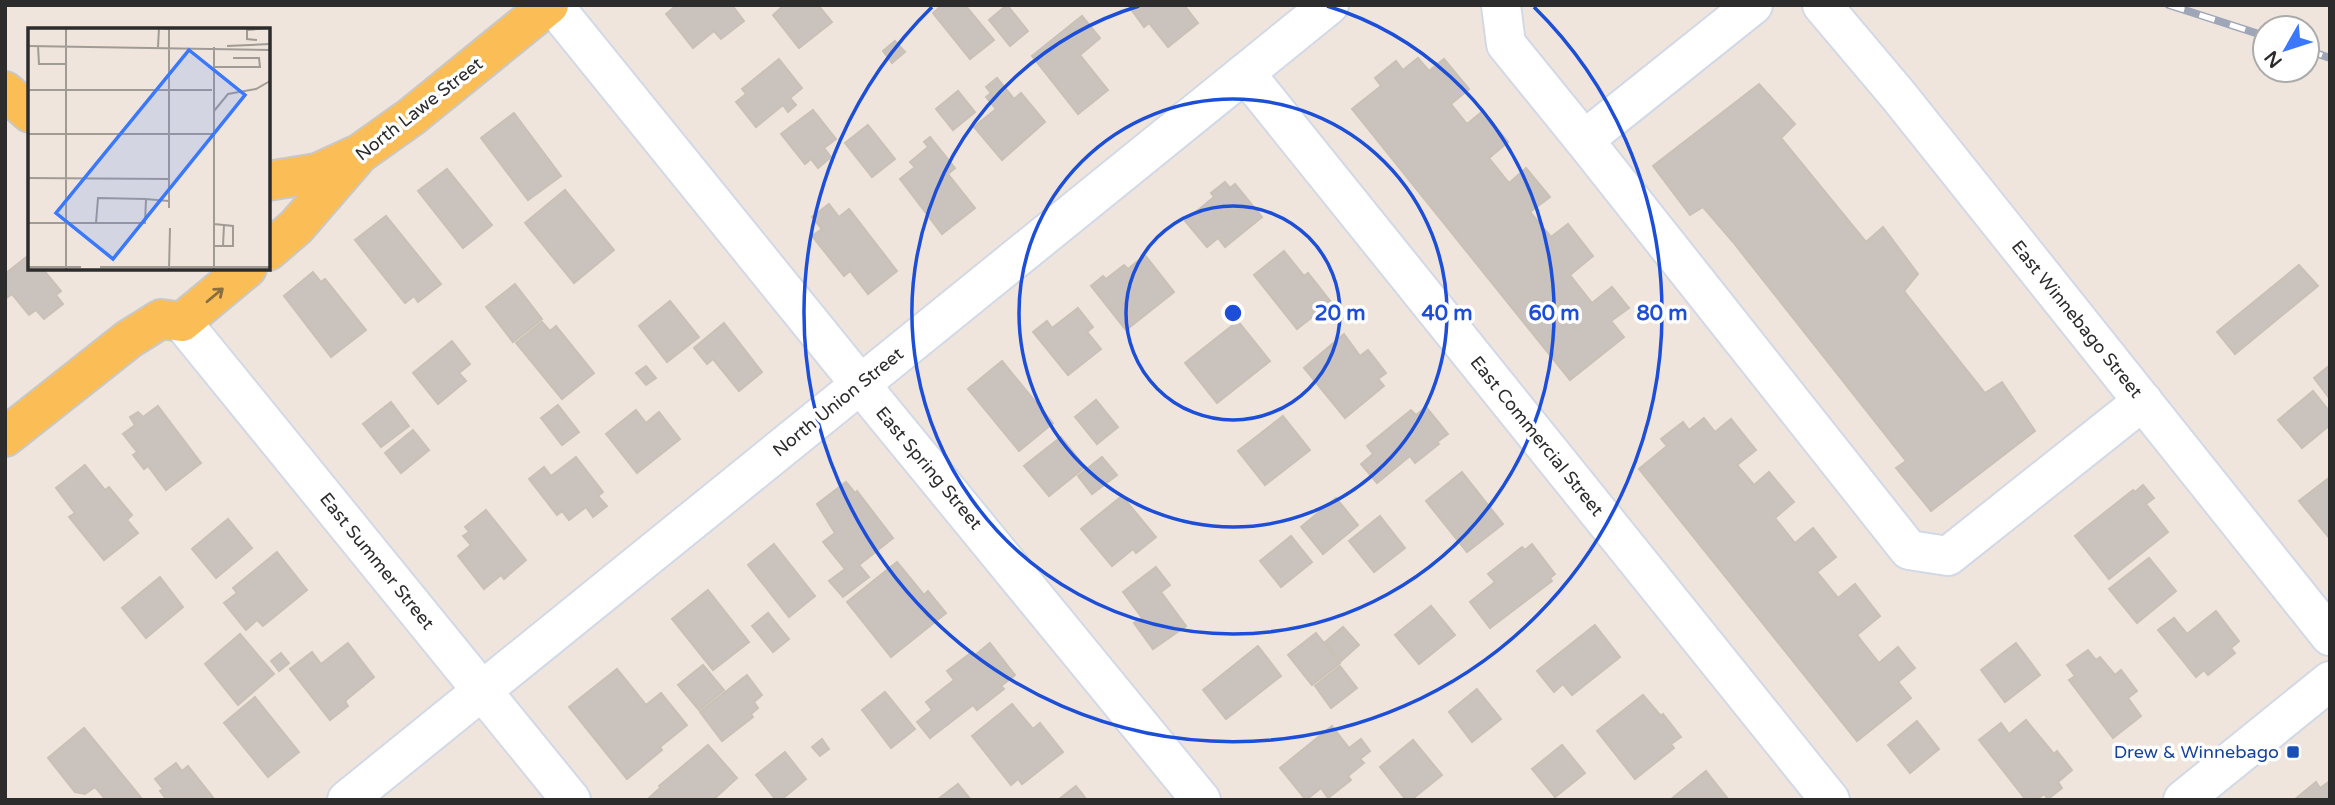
<svg xmlns="http://www.w3.org/2000/svg" width="2335" height="805" viewBox="0 0 2335 805" font-family="'Varela Round',sans-serif">
<style>
.building{fill:#cac2bd;stroke:#cac1b6;stroke-width:2}
.lines{fill:none;stroke-linecap:round;stroke-linejoin:round}
.minor-casing{stroke:#d2d9e6;stroke-width:42}
.major-casing{stroke:#c8c8c8;stroke-width:42}
.minor{stroke:#fff;stroke-width:38}
.major{stroke:#fbbe56;stroke-width:38}
.rail-casing{stroke:#9fa6b8;stroke-width:8}
.rail{stroke:#fff;stroke-width:5;stroke-dasharray:16;stroke-linecap:butt}
.oneway{stroke:#896e3f}
.ring{fill:none;stroke:#1d4ed8;stroke-width:3.5}
.transit-dot{fill:#1a4fb4;stroke:#fff;stroke-width:2.5}
.labels{text-anchor:middle;stroke-width:7;stroke-linejoin:round;paint-order:stroke}
.street-label{font-size:18px;fill:#2c2c2c;stroke:#fff}
.transit-label{font-size:18px;fill:#164399;stroke:#fff;text-anchor:end}
.inset-road{fill:none;stroke:#a19b96;stroke-width:2}
.view{fill:#3a79ff;fill-opacity:0.15;stroke:#3a79ff;stroke-width:3.5}
.inset-edge{fill:none;stroke:#2c2c2c;stroke-width:3.5}
.centre{fill:#1d4ed8;stroke:#fff;stroke-width:3.5}
.ring-label{font-size:21px;text-anchor:middle;font-weight:bold;fill:#1d4ed8;stroke:#fff;stroke-width:7;stroke-linejoin:round;paint-order:stroke}
</style>
<rect width="100%" height="100%" fill="#efe5dd"/>
<g class="building">
<polygon points="677,5 732,5 744,21 721,39 714,31 693,48 666,14"/>
<polygon points="784,5 818,5 832,22 799,48 773,15"/>
<polygon points="942,5 965,5 994,40 970,59 933,13"/>
<polygon points="1007,5 1028,31 1010,46 989,20"/>
<polygon points="1128,5 1184,5 1198,23 1168,47 1149,23 1144,27"/>
<polygon points="1082,16 1100,38 1080,55 1108,90 1078,114 1032,56"/>
<polygon points="895,41 905,52 892,63 883,51"/>
<polygon points="1418,58 1429,71 1444,59 1469,89 1451,104 1467,124 1483,111 1508,142 1489,158 1509,183 1526,168 1550,197 1530,212 1551,237 1568,224 1593,256 1570,275 1592,303 1612,287 1629,308 1611,321 1624,337 1570,380 1352,109 1381,86 1375,78 1396,61 1403,70"/>
<polygon points="779,59 802,88 790,98 796,105 788,112 783,105 756,127 736,102 746,94 742,89"/>
<polygon points="997,78 1014,99 1021,93 1045,122 1002,160 974,127 996,109 986,97 991,93 986,87"/>
<polygon points="1759,84 1795,124 1781,138 1866,242 1883,227 1918,274 1904,291 1985,393 2002,382 2035,431 1931,511 1896,468 1906,461 1733,242 1703,207 1690,215 1653,166"/>
<polygon points="958,91 975,112 953,130 936,109"/>
<polygon points="813,110 836,139 824,148 831,157 818,168 811,159 805,164 781,134"/>
<polygon points="514,113 561,176 528,200 481,138"/>
<polygon points="868,125 895,159 872,177 845,143"/>
<polygon points="930,137 955,168 948,174 975,208 942,234 900,179 915,167 910,162 928,147 924,142"/>
<polygon points="447,169 492,225 463,248 418,191"/>
<polygon points="1225,182 1230,188 1235,184 1262,217 1225,247 1218,238 1207,247 1185,221 1214,197 1211,193"/>
<polygon points="565,190 614,250 574,283 525,223"/>
<polygon points="829,204 839,217 849,209 897,271 868,294 850,271 844,276 812,236 822,229 812,217"/>
<polygon points="386,216 441,284 418,302 414,296 405,303 355,240"/>
<polygon points="1284,251 1304,276 1308,273 1331,302 1297,329 1254,275"/>
<polygon points="30,254 30,268 42,268 61,291 56,295 63,304 44,319 36,310 29,315 12,294 5,299 5,274"/>
<polygon points="1145,255 1174,292 1126,330 1091,286 1103,276 1106,279 1124,265 1128,269"/>
<polygon points="2299,265 2318,286 2235,354 2217,332"/>
<polygon points="313,272 321,282 325,279 366,330 331,357 284,296"/>
<polygon points="515,284 542,319 513,342 486,307"/>
<polygon points="670,301 699,337 667,362 639,326"/>
<polygon points="1078,308 1093,327 1087,332 1101,349 1068,375 1033,332 1047,321 1052,328"/>
<polygon points="1238,321 1270,361 1217,403 1185,363"/>
<polygon points="542,322 550,331 556,326 594,373 562,399 516,343"/>
<polygon points="724,323 762,372 739,391 713,359 707,364 694,348"/>
<polygon points="1344,334 1360,356 1368,350 1386,373 1378,379 1384,386 1345,418 1304,368"/>
<polygon points="452,341 470,364 459,373 466,381 438,404 413,373"/>
<polygon points="1002,361 1053,423 1019,451 968,389"/>
<polygon points="2330,365 2330,399 2314,378"/>
<polygon points="646,366 656,378 646,385 636,373"/>
<polygon points="2313,391 2330,412 2330,425 2302,448 2278,420"/>
<polygon points="1096,400 1118,427 1097,444 1075,417"/>
<polygon points="391,402 409,426 381,447 363,424"/>
<polygon points="558,405 579,432 562,445 541,418"/>
<polygon points="158,406 201,463 166,490 148,466 144,469 133,455 137,452 123,434 135,425 130,417 138,412 143,417"/>
<polygon points="1426,407 1448,434 1437,442 1439,444 1415,463 1410,456 1377,483 1361,464 1373,454 1367,446 1411,410 1416,415"/>
<polygon points="636,410 646,423 659,412 680,439 637,473 606,434"/>
<polygon points="1283,416 1310,450 1265,485 1238,451"/>
<polygon points="1704,418 1715,432 1731,419 1756,450 1737,465 1754,485 1769,472 1794,502 1775,518 1795,543 1813,528 1836,557 1817,572 1838,598 1855,584 1880,616 1857,635 1879,663 1898,647 1915,668 1898,682 1911,698 1857,741 1639,469 1667,446 1661,439 1683,422 1689,430"/>
<polygon points="413,430 429,450 401,473 385,453"/>
<polygon points="1061,437 1085,467 1049,496 1024,466"/>
<polygon points="576,457 603,492 598,496 607,506 593,517 586,507 569,520 562,511 557,515 529,479 544,467 551,476"/>
<polygon points="1102,457 1117,475 1092,494 1078,476"/>
<polygon points="85,465 105,490 109,487 132,515 127,520 138,533 104,560 69,517 75,513 56,488"/>
<polygon points="1462,472 1503,524 1467,552 1426,501"/>
<polygon points="2330,477 2330,539 2299,501"/>
<polygon points="846,482 855,493 857,491 893,538 859,565 869,577 843,597 829,581 845,569 823,542 835,533 817,504"/>
<polygon points="2143,485 2154,498 2146,504 2168,532 2109,579 2075,536 2133,490 2135,492"/>
<polygon points="1122,496 1156,537 1136,553 1133,549 1112,566 1081,529"/>
<polygon points="1336,498 1358,525 1323,554 1301,527"/>
<polygon points="486,510 526,560 504,579 501,575 484,589 458,556 471,545 463,536 469,532 465,527"/>
<polygon points="1380,516 1405,548 1374,572 1349,541"/>
<polygon points="228,519 252,548 216,578 192,549"/>
<polygon points="1291,536 1312,562 1281,587 1260,561"/>
<polygon points="774,544 815,596 789,617 748,565"/>
<polygon points="1532,544 1555,574 1550,578 1552,581 1490,628 1470,602 1495,582 1488,574 1522,547 1525,550"/>
<polygon points="277,552 307,590 263,626 257,620 246,630 224,603 237,593 233,588"/>
<polygon points="2149,558 2176,591 2137,623 2109,589"/>
<polygon points="897,562 924,595 928,591 946,613 891,657 847,602"/>
<polygon points="1156,567 1170,585 1161,592 1186,626 1153,649 1134,623 1142,618 1123,592"/>
<polygon points="160,577 183,607 146,638 122,608"/>
<polygon points="708,590 749,642 713,670 672,619"/>
<polygon points="1431,606 1455,635 1419,664 1395,635"/>
<polygon points="2216,611 2239,641 2231,648 2235,653 2208,675 2204,670 2196,677 2158,630 2174,618 2187,634"/>
<polygon points="768,613 789,639 773,652 752,626"/>
<polygon points="1595,625 1620,657 1572,695 1563,684 1554,692 1537,671"/>
<polygon points="1343,627 1359,645 1341,661 1325,642"/>
<polygon points="1316,633 1340,663 1312,685 1288,655"/>
<polygon points="240,634 274,674 238,705 205,664"/>
<polygon points="348,643 374,677 345,701 348,706 330,720 290,669 312,652 321,664"/>
<polygon points="990,643 1015,675 1001,686 1004,689 977,710 973,705 930,738 917,722 932,710 926,702 954,680 947,671 972,652 974,656"/>
<polygon points="2016,643 2040,675 2005,702 1981,670"/>
<polygon points="1258,646 1281,676 1226,719 1203,690"/>
<polygon points="2088,650 2096,660 2100,657 2115,675 2121,670 2137,691 2128,698 2141,716 2113,738 2069,680 2075,676 2067,665"/>
<polygon points="281,653 289,663 279,671 271,661"/>
<polygon points="703,665 724,690 699,710 678,685"/>
<polygon points="1340,666 1357,688 1331,708 1315,686"/>
<polygon points="617,669 646,705 661,693 687,725 660,747 662,750 627,779 569,707"/>
<polygon points="747,675 762,695 754,702 758,708 751,714 753,717 722,741 700,712"/>
<polygon points="1477,689 1501,719 1472,742 1449,712"/>
<polygon points="885,692 915,729 891,748 862,710"/>
<polygon points="1643,695 1661,716 1663,714 1681,737 1671,744 1674,748 1635,779 1597,731"/>
<polygon points="255,697 299,752 268,777 224,723"/>
<polygon points="1012,704 1033,729 1040,723 1063,752 1022,784 1018,779 1011,785 972,736"/>
<polygon points="2026,720 2054,754 2057,751 2072,770 2058,782 2062,788 2048,799 2044,794 2036,800 2026,800 1979,740 2001,723 2009,734"/>
<polygon points="1917,721 1939,749 1910,773 1888,745"/>
<polygon points="1332,726 1349,748 1361,739 1370,751 1360,759 1364,763 1348,776 1351,780 1328,798 1321,788 1306,800 1280,768"/>
<polygon points="84,728 143,800 106,800 95,787 85,794 75,792 48,758"/>
<polygon points="822,739 829,749 820,756 812,747"/>
<polygon points="1413,740 1442,775 1411,800 1406,800 1380,767"/>
<polygon points="708,745 737,778 713,800 650,800 649,798 660,788 659,786"/>
<polygon points="1562,745 1585,773 1555,797 1532,769"/>
<polygon points="785,752 806,779 781,800 776,800 756,775"/>
<polygon points="176,763 182,771 188,766 215,800 167,800 160,791 163,789 155,779"/>
<polygon points="1706,771 1728,799 1727,800 1670,800"/>
<polygon points="2330,781 2330,800 2294,800 2316,782 2320,788"/>
<polygon points="958,784 971,800 937,800"/>
<polygon points="1076,786 1087,800 1058,800"/>
</g>
<g class="lines">
<g class="minor-casing">
<g id="minor">
<polyline points="553,5 860,384 1201,800"/>
<polyline points="1501,5 1506,44 1584,140 1753,5"/>
<polyline points="1822,5 1898,95 2330,636"/>
<polyline points="1245,73 1830,800"/>
<polyline points="1584,140 1909,550 1948,556 2143,401"/>
<polyline points="182,322 571,800"/>
<polyline points="347,800 1329,5"/>
<polyline points="2183,800 2330,681"/>
</g>
</g>
<g class="major-casing">
<g id="major">
<polyline points="5,91 30,113"/>
<polyline points="268,181 317,173 354,156"/>
<polyline points="268,251 296,227 359,154 411,117 549,5"/>
<polyline points="5,437 129,339 161,319 182,322 247,268"/>
</g>
</g>
<use href="#minor" class="minor"/>
<use href="#major" class="major"/>
<g class="rail-casing">
<g id="rail">
<polyline points="2169,5 2265,36"/>
<polyline points="2307,50 2330,58"/>
</g>
</g>
<use href="#rail" class="rail"/>
</g>
<defs><path id="oneway-shaft" d="M-6 0H5M1.5-3L5.5 0L1.5 3" fill="none" stroke-width="1.6" stroke-linecap="round" stroke-linejoin="round" transform="scale(1.75)"/></defs>
<use class="oneway" href="#oneway-shaft" transform="translate(215 295) rotate(-40)"/>
<g class="ring">
<circle cx="1233" cy="313" r="107"/>
<circle cx="1233" cy="313" r="214"/>
<path d="M1327 6A321 321 0 1 1 1139 6"/>
<path d="M1534 7A429 429 0 1 1 932 7"/>
</g>
<rect class="transit-dot" x="2286" y="745" width="14" height="14" rx="3.5"/>
<g class="labels">
<g class="street-label">
<text transform="translate(419 109) rotate(-38)" y="6">North Lawe Street</text>
<text transform="translate(2077 319) rotate(51)" y="6">East Winnebago Street</text>
<text transform="translate(838 402) rotate(-39)" y="6">North Union Street</text>
<text transform="translate(1537 436) rotate(51)" y="6">East Commercial Street</text>
<text transform="translate(929 468) rotate(50)" y="6">East Spring Street</text>
<text transform="translate(377 561) rotate(51)" y="6">East Summer Street</text>
</g>
<g class="transit-label">
<text x="2279" y="758">Drew &amp; Winnebago</text>
</g>
</g>
<g transform="translate(28 28)">
<rect width="242" height="242" fill="#efe5dd"/>
<path class="inset-road" d="M 38,0 L 38,241M 229,12 L 219,11 L 219,2 L 240,0M 0,18 L 242,22M 10,18 L 11,36 L 38,36M 199,18 L 242,16M 130,19 L 131,0 L 141,1M 186,19 L 186,241M 186,39 L 232,39 L 231,30 L 205,30M 0,62 L 184,62M 186,83 L 200,66 L 228,61 L 242,53M 0,106 L 186,106M 0,150 L 142,151M 141,180 L 141,0M 0,195 L 117,195 L 118,171 L 141,173M 68,195 L 70,170 L 118,171M 186,196 L 205,198 L 205,218 L 186,218M 195,218 L 196,197M 0,239 L 53,239M 72,239 L 242,239M 141,241 L 142,200"/>
<path class="view" d="M 161,22 L 217,67 L 85,231 L 28,185 Z"/>
<rect width="242" height="242" class="inset-edge"/>
</g>
<circle cx="1233" cy="313" r="10" class="centre"/>
<g class="ring-label">
<text x="1340" y="320">20 m</text>
<text x="1447" y="320">40 m</text>
<text x="1554" y="320">60 m</text>
<text x="1662" y="320">80 m</text>
</g>
<rect width="2335" height="805" fill="none" stroke="#2c2c2c" stroke-width="14"/>
<g transform="translate(2286 49) rotate(231)"><circle r="33" fill="#ffffff" stroke="#ababab" stroke-width="2"/>
<path d="M0-5L12 26L0 18L-12 26Z" fill="#3a79ff"/>
<text y="-10" font-size="19" font-weight="bold" text-anchor="middle" fill="#2c2c2c">N</text>
</g>
</svg>
